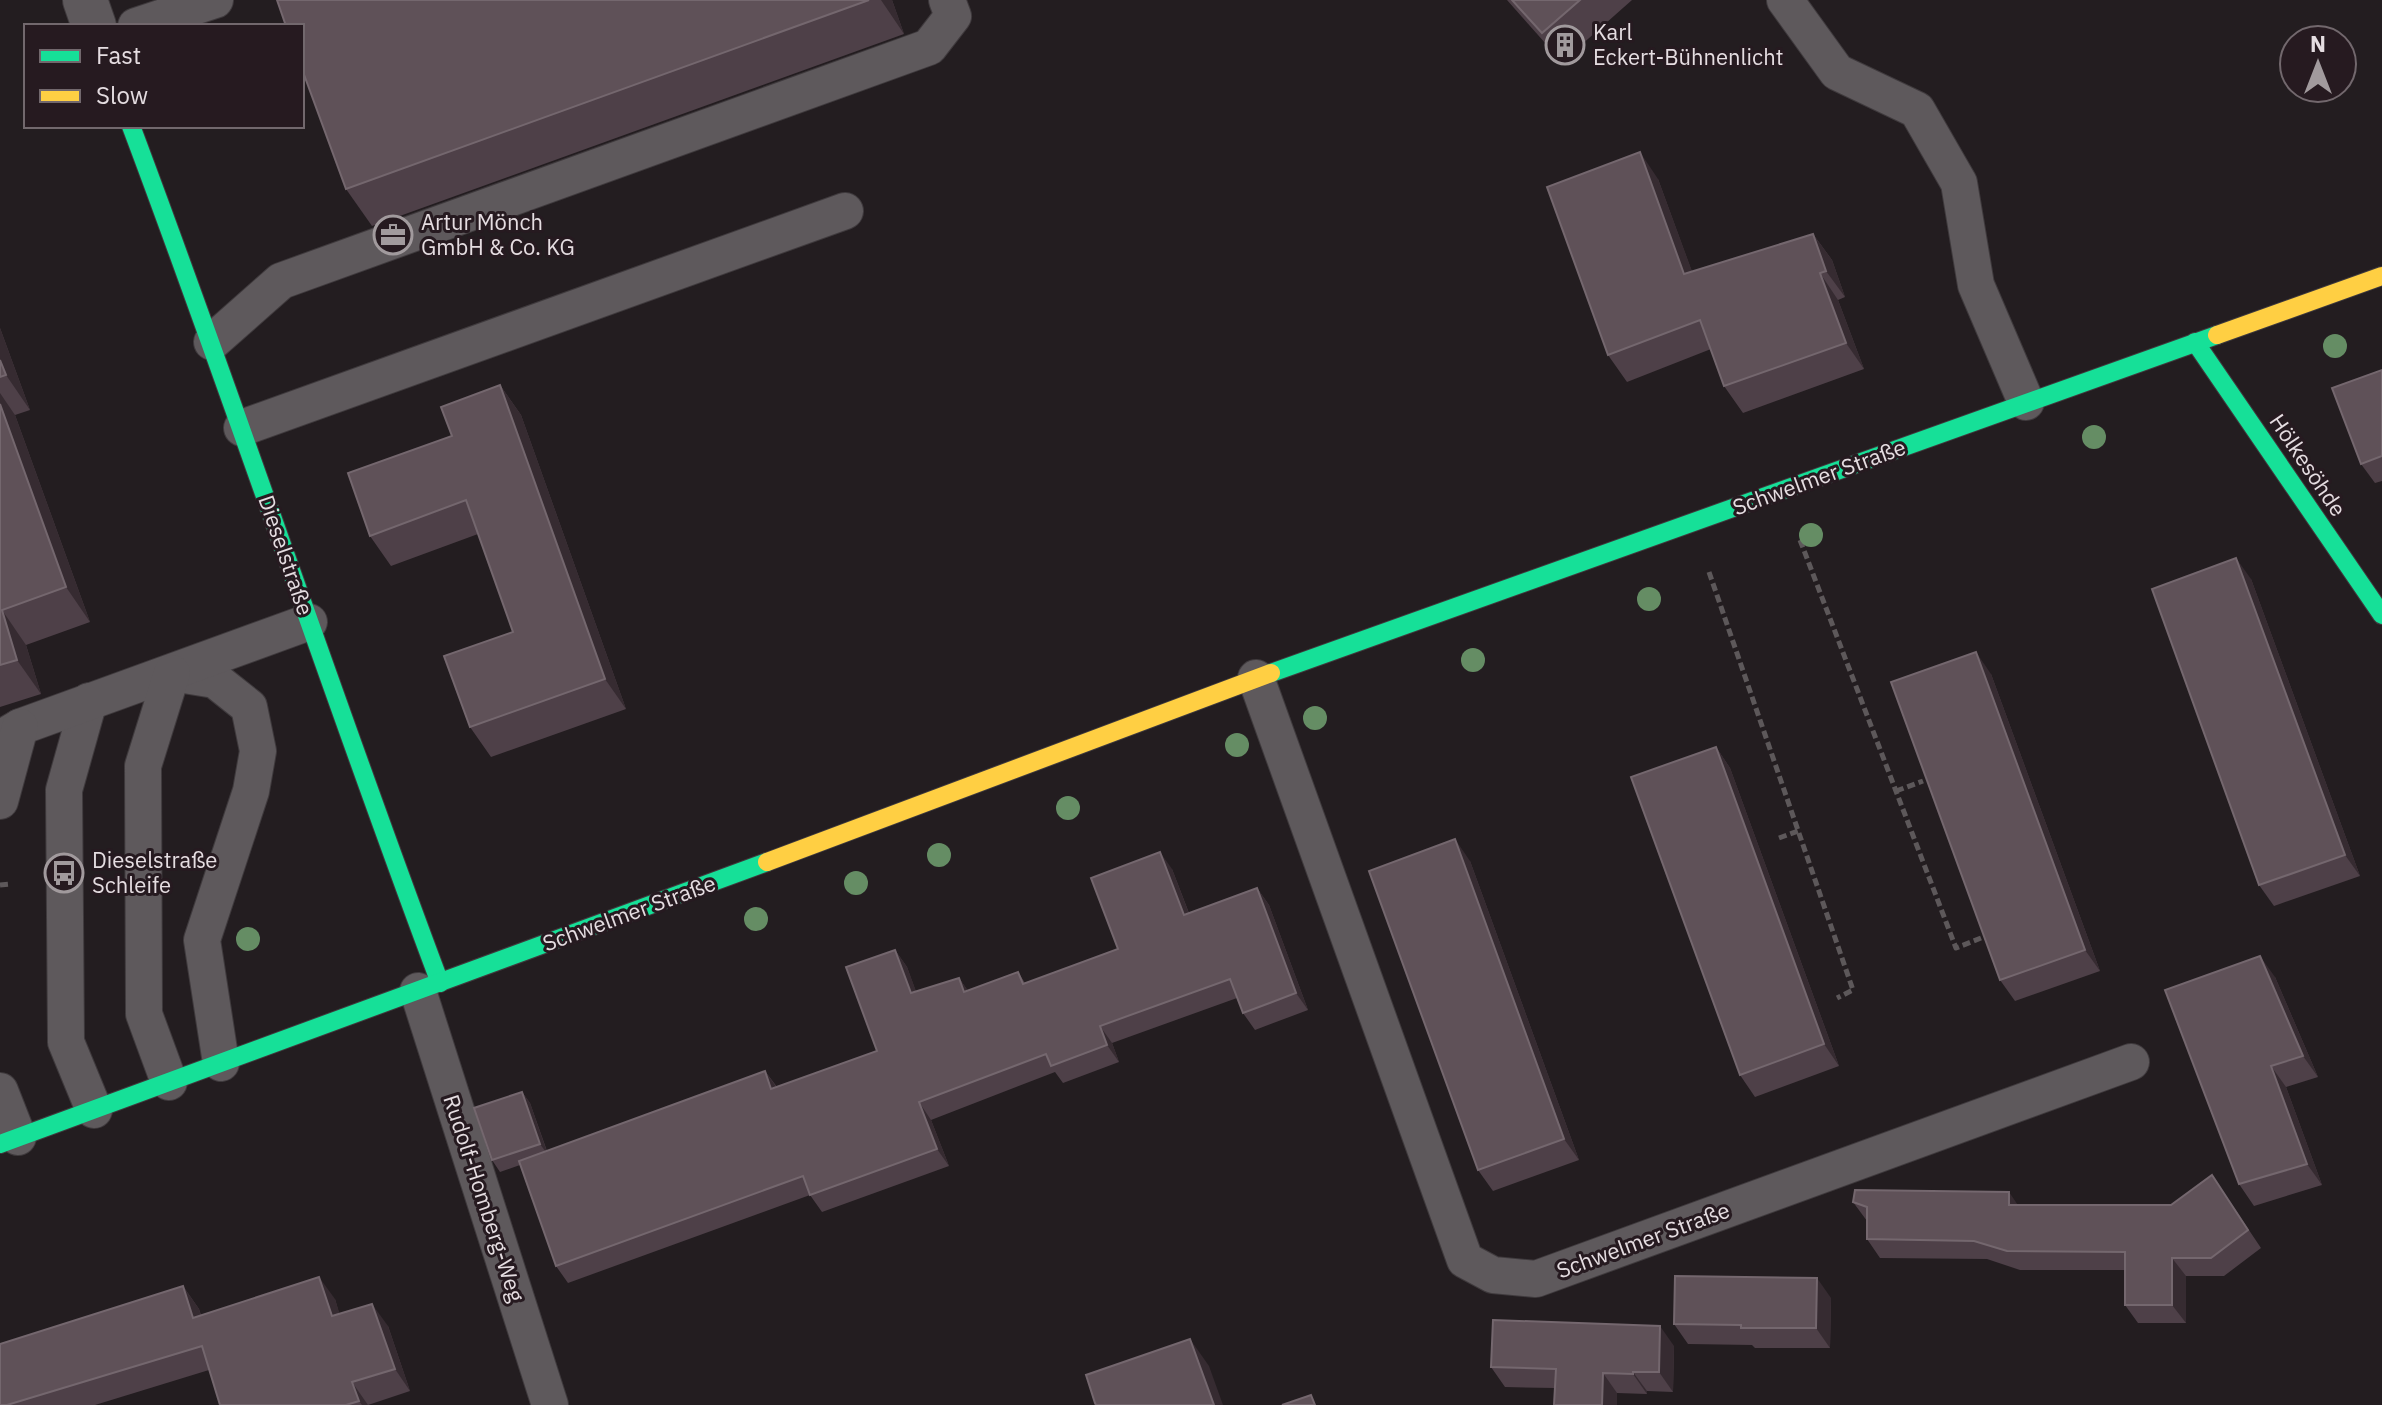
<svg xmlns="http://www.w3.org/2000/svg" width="2382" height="1405" viewBox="0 0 2382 1405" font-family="'IBM Plex Sans',sans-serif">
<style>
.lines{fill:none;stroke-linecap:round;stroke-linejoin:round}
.lane-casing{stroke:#3f3a3d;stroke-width:38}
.street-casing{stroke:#3f3a3d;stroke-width:46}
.fast-casing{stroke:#3f3a3d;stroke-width:20}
.slow-casing{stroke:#3f3a3d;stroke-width:20}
.path{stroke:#5d585a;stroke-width:5;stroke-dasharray:8 4;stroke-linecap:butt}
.lane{stroke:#5e595c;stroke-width:36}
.street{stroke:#5e595c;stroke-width:44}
.fast{stroke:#16e098;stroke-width:18}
.slow{stroke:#ffcf43;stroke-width:18}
.tree{fill:#658d64}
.wall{fill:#4e4048}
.shaded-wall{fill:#362b31}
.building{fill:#5f5158;stroke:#74676e;stroke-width:2}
.labels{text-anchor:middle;stroke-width:6;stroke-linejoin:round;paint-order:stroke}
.poi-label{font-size:22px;fill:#e5dde1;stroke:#261a20;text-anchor:start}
.street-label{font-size:22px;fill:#e5dde1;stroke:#261a20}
</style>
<rect width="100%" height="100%" fill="#231d20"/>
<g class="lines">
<g class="lane-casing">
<g id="lane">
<polyline points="1785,0 1837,72 1917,110 1959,183 1976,285 2026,402"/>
<polyline points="136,26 215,0"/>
<polyline points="212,342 281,281 929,47 953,16 947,0"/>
<polyline points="242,428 845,211"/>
<polyline points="172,673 215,680 249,707 258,751 251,791 202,940 221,1063"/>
<polyline points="1256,678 1465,1260 1493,1275 1536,1279 2131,1062"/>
<polyline points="89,701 64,790 66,1042 94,1110"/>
<polyline points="0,739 20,727 309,622"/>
<polyline points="0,801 20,727"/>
<polyline points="418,991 550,1405"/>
<polyline points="169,1082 144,1014 143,766 172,673"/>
<polyline points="0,1091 18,1137"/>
</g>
</g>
<g class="street-casing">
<polyline id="street" points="85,0 94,26"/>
</g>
<g class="fast-casing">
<g id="fast">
<path d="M 131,126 C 238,410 333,699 440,983"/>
<polyline points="2195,342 2382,615"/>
<polyline points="1271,673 2217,335"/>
<polyline points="0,1144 767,862"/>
</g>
</g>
<g class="slow-casing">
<g id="slow">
<polyline points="2217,335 2382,276"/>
<polyline points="767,862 1271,673"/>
</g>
</g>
<g class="path">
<polyline points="1800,540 1956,948 1981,938"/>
<polyline points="1709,572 1853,990 1837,998"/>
<polyline points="1896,791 1923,781"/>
<polyline points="1779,838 1798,831"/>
<polyline points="0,885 10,884"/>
</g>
<use href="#lane" class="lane"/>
<use href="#street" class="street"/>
<use href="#fast" class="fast"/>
<use href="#slow" class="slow"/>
</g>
<g class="tree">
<circle cx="2335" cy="346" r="12"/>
<circle cx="2094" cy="437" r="12"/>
<circle cx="1811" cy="535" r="12"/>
<circle cx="1649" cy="599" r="12"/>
<circle cx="1473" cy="660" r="12"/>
<circle cx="1315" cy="718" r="12"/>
<circle cx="1237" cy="745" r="12"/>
<circle cx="1068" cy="808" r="12"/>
<circle cx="939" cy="855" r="12"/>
<circle cx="856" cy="883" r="12"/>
<circle cx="756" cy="919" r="12"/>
<circle cx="248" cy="939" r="12"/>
</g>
<g class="wall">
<polygon points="277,0 892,0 904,34 372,226 346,189"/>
<polygon points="1507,0 1632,0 1562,62"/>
<polygon points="1658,179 1692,272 1813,234 1832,260 1845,297 1838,300 1864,369 1743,413 1724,386 1711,349 1627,382 1608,355"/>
<polygon points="0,328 30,410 15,415 90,622 26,645 41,694 0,707"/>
<polygon points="2382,370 2382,481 2375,483 2361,464"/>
<polygon points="500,385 521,415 626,709 491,757 470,727 513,632 478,534 391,566 370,536 452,436"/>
<polygon points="2251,579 2360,876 2274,906 2259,885"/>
<polygon points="1991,674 2100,971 2015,1001 2000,980"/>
<polygon points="1716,747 1730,768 1839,1066 1755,1097 1740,1075"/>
<polygon points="1470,861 1579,1160 1493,1191 1478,1170"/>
<polygon points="1172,869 1189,913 1257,888 1269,905 1308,1010 1255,1030 1243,1013 1237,998 1112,1043 1119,1062 1063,1083 1055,1072 931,1120 949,1166 822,1212 810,1195 568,1283 556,1266 520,1165 500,1172 492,1160 522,1092 530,1103 547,1151 765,1071 777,1087 877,1051 895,950 907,967 916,992 959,978 968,991 1018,972 1025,983 1118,949"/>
<polygon points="2275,977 2318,1077 2286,1087 2322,1185 2254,1206 2239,1184"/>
<polygon points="2212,1175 2261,1248 2224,1276 2186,1276 2186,1323 2138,1323 2125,1305 2125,1270 2020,1270 1987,1259 1880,1258 1867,1239 1867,1221 1853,1202 2018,1205 2171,1205"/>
<polygon points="183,1286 199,1309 201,1315 335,1299 339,1313 388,1326 410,1391 368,1405 220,1405 209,1370 95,1405 0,1405"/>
<polygon points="1831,1298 1830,1348 1755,1348 1752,1345 1688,1344 1674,1324"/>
<polygon points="1674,1346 1673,1392 1647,1391 1647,1394 1617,1393 1617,1405 1554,1405 1555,1388 1505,1387 1491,1367"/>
</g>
<g class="shaded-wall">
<polygon points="881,0 892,0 904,34"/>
<polygon points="1640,152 1658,179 1703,301 1684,274"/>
<polygon points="1813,234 1832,260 1845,297 1826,271"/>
<polygon points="1820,273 1838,300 1864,369 1846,343"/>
<polygon points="0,328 30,410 6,375 0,360"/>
<polygon points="500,385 521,415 626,709 605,679"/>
<polygon points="0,393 15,415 90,622 66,587 0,404"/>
<polygon points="2236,558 2251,579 2360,876 2345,855"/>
<polygon points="2,610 26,645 41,694 17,660"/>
<polygon points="1976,652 1991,674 2100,971 2085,950"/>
<polygon points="1716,747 1730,768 1839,1066 1824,1044"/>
<polygon points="1455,839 1470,861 1579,1160 1564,1139"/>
<polygon points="1160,852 1172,869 1196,932 1184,915"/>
<polygon points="1257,888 1269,905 1308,1010 1296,993"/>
<polygon points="895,950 907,967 923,1010 911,993"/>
<polygon points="2260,956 2275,977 2318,1077 2303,1056"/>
<polygon points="959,978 971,995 964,992"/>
<polygon points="1100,1026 1112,1043 1119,1062 1107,1045"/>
<polygon points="2271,1066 2286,1087 2322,1185 2307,1164"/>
<polygon points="765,1071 777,1088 771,1089"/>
<polygon points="522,1092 530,1103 548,1155 540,1144"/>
<polygon points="919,1102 931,1120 949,1166 937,1149"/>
<polygon points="2009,1192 2022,1211 2009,1205"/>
<polygon points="2172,1258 2186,1276 2186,1323 2172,1305"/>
<polygon points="319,1277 335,1299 347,1338 332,1316"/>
<polygon points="1817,1278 1831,1298 1830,1348 1816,1328"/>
<polygon points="183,1286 199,1309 208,1340 193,1318"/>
<polygon points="372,1304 388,1326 410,1391 395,1369"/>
<polygon points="1660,1326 1674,1346 1673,1392 1659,1372"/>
<polygon points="1190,1339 1209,1366 1223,1405 1214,1405"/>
<polygon points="1633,1372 1647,1391 1647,1394 1633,1374"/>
<polygon points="1603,1373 1617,1393 1617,1405 1602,1405"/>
<polygon points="352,1382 368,1405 362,1405 359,1401"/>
</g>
<g class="building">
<polygon points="277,0 869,0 346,189 302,69 302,26 286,26"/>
<polygon points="1512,0 1580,0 1542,33"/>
<polygon points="1640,152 1684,274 1813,234 1826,271 1820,273 1846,343 1724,386 1700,320 1608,355 1547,187"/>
<polygon points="0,360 6,375 0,377"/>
<polygon points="2382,370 2382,456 2361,464 2332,388"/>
<polygon points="500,385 605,679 470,727 444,656 513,632 466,500 370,536 348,473 452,436 441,407"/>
<polygon points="0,404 66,587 2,610 17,660 0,665"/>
<polygon points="2236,558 2345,855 2259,885 2152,589"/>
<polygon points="1976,652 2085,950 2000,980 1891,682"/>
<polygon points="1716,747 1824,1044 1740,1075 1631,777"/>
<polygon points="1455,839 1564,1139 1478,1170 1369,871"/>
<polygon points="1160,852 1184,915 1257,888 1296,993 1243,1013 1230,979 1100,1026 1107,1045 1051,1066 1046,1054 919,1102 937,1149 810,1195 803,1176 556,1266 519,1161 765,1071 771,1089 877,1051 846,967 895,950 911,993 959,978 964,992 1018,972 1023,984 1118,949 1091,878"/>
<polygon points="2260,956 2303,1056 2271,1066 2307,1164 2239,1184 2165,990"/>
<polygon points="522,1092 540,1144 492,1160 474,1108"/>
<polygon points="2212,1175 2248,1230 2211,1258 2172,1258 2172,1305 2125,1305 2125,1252 2007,1251 1974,1241 1867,1239 1867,1207 1853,1202 1855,1190 2009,1192 2009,1205 2171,1205"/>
<polygon points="1675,1276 1817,1278 1816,1328 1741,1328 1741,1325 1674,1324"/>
<polygon points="319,1277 332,1316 372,1304 395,1369 352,1382 359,1401 346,1405 220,1405 202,1346 7,1405 0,1405 0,1344 183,1286 193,1318"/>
<polygon points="1493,1320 1660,1326 1659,1372 1633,1372 1633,1374 1603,1373 1602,1405 1554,1405 1556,1369 1491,1367"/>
<polygon points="1190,1339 1214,1405 1096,1405 1095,1403 1086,1375"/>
<polygon points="1311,1395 1315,1405 1282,1405"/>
</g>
<defs>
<g id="building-ring" transform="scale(2)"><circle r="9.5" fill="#261a20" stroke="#a19a9d" stroke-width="1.5"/><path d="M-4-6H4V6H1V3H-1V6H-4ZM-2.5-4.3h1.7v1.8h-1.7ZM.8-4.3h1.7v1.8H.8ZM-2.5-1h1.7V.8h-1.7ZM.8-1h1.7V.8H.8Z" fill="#a19a9d"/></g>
<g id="office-ring" transform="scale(2)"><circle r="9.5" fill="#261a20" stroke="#a19a9d" stroke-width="1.5"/><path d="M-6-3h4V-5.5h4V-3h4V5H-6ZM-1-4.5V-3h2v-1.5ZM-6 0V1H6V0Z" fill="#a19a9d"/></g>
<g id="bus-ring" transform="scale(2)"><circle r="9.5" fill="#261a20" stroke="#a19a9d" stroke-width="1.5"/><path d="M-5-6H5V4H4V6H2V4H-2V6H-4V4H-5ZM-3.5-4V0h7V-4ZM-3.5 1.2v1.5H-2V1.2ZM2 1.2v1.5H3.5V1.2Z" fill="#a19a9d"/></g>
</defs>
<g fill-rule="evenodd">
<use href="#building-ring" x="1565" y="45"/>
<use href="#office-ring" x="393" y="235"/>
<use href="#bus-ring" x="64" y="873"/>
</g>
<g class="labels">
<g class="poi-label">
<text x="1593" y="40">Karl<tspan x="1593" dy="25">Eckert-Bühnenlicht</tspan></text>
<text x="421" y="230">Artur Mönch<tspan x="421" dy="25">GmbH &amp; Co. KG</tspan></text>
<text x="92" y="868">Dieselstraße<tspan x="92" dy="25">Schleife</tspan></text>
</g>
<g class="street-label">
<text transform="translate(2308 465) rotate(56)" y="8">Hölkesöhde</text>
<text transform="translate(1819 477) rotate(-20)" y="8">Schwelmer Straße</text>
<text transform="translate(286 555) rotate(71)" y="8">Dieselstraße</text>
<text transform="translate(629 913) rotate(-20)" y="8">Schwelmer Straße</text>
<text transform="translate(484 1198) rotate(72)" y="8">Rudolf-Homberg-Weg</text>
<text transform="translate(1643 1240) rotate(-20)" y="8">Schwelmer Straße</text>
</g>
</g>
<rect x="24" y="24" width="280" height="104" fill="#261a20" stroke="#72686d" stroke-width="2"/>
<rect x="40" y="50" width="40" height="12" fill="#16e098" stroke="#72686d" stroke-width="2"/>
<text x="96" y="64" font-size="24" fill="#e5dde1">Fast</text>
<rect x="40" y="90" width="40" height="12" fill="#ffcf43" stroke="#72686d" stroke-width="2"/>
<text x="96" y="104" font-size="24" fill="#e5dde1">Slow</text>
<g transform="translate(2318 64)"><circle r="38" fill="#261a20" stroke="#72686d" stroke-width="2"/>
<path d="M0-6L14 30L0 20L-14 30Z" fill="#a19a9d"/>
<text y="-12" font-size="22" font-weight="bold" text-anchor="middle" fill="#e5dde1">N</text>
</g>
</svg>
